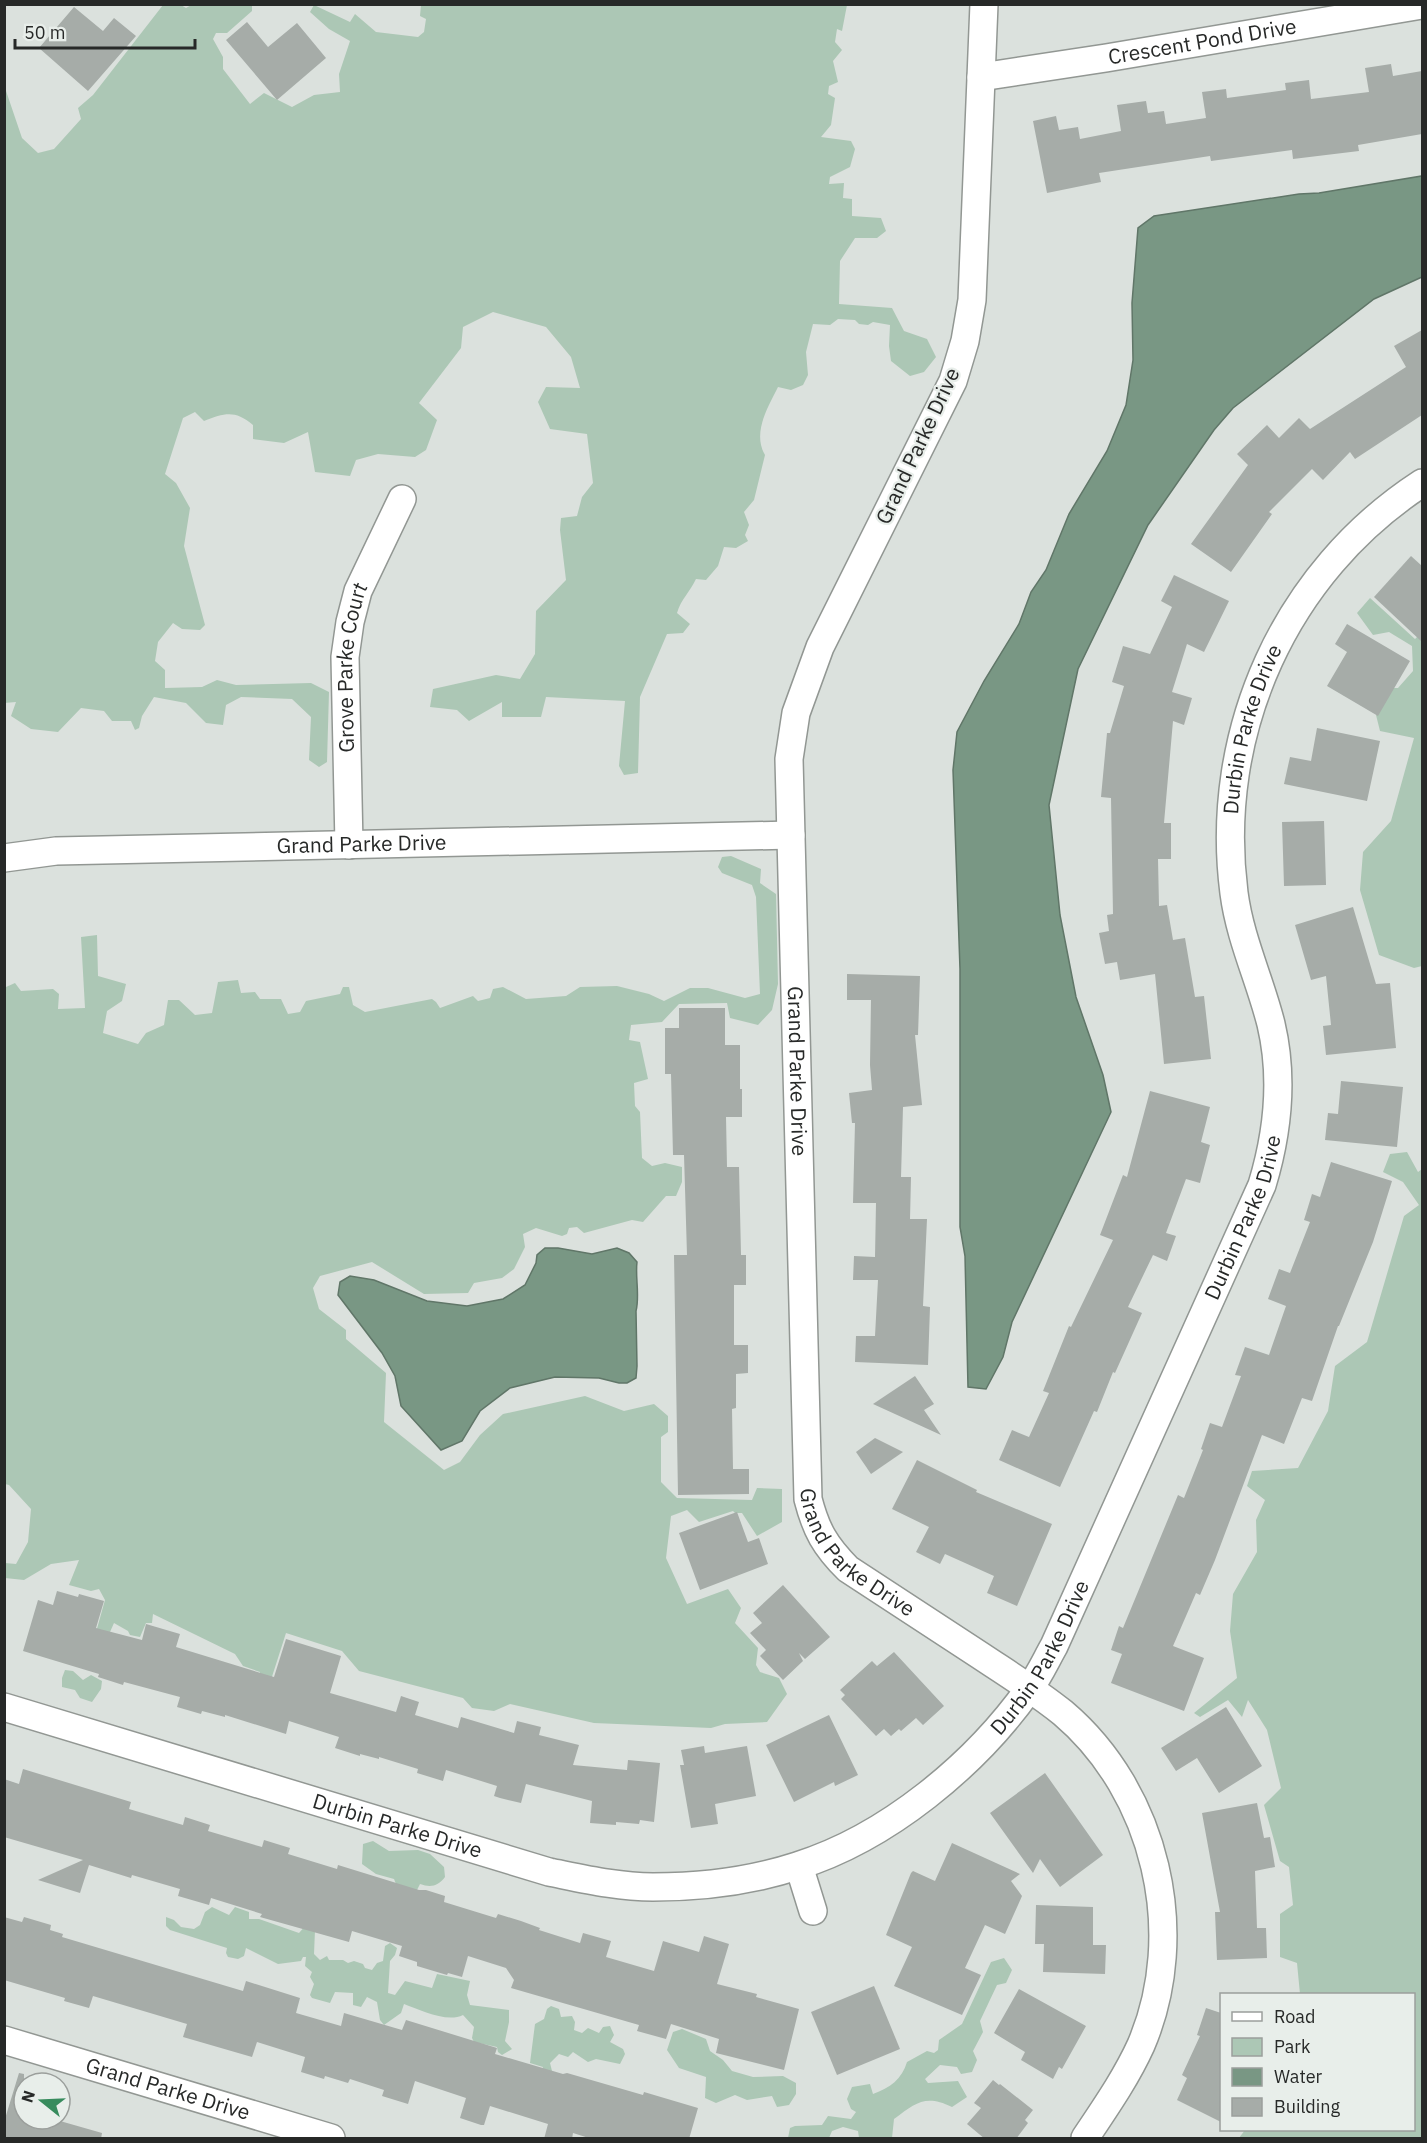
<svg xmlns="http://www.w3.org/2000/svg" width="1427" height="2143" viewBox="0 0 1427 2143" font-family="'IBM Plex Sans',sans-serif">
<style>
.green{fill:#acc7b5}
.water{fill:#799784;stroke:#607668;stroke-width:1.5}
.building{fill:#a6aca8}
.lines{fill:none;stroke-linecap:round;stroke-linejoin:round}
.street-casing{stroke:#929793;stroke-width:30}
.street{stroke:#fff;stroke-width:27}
.labels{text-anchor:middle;stroke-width:4.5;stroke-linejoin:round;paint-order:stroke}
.street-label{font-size:21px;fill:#272928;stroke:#e8eeea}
</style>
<rect width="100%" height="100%" fill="#dbe1dd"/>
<g class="green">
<path d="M 193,4 L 252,5 L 252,11 L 227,33 L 216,33 L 213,39 L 223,57 L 223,69 L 250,104 L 264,93 L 292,107 L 314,95 L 340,92 L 339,74 L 350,41 L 329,29 L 310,12 L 314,5 L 350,22 L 355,14 L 376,32 L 418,37 L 424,32 L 426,19 L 420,16 L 421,5 L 847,5 L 842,31 L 837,29 L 835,42 L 842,50 L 833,61 L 838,82 L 829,86 L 828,94 L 835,98 L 831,125 L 821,137 L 851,141 L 855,149 L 850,167 L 830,177 L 829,184 L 844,183 L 843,198 L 852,199 L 852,216 L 881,218 L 886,231 L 877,238 L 855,238 L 840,261 L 839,304 L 892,308 L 904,331 L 927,339 L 936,357 L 924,372 L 910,376 L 891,361 L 889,346 L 890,325 L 873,322 L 868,325 L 859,324 L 855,320 L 838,319 L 830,325 L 813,324 L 806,352 L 808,375 L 803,385 L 791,390 L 778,387 C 768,407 752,433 765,455 L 754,500 L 744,512 L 749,525 L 745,535 L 748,541 L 736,548 L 724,547 L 718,566 L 706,580 L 696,579 C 690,592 681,599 677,613 L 690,624 L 683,633 L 667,634 L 640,697 L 638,773 L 624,775 L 619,766 L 625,701 L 546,697 L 541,717 L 502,717 L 502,702 L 469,721 L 457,710 L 430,707 L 433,689 L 496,675 L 520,679 L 535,654 L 536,611 L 566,580 L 560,530 L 561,518 L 577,516 L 582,497 L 593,483 L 587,434 L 550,429 L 538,402 L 546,387 L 580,388 L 571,357 L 546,327 L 493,312 L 463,327 L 461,348 L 419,403 L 437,420 L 426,450 L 415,457 L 378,454 L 356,460 L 350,476 L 315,472 L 308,432 L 284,443 L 253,439 L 253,425 C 235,410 225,413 204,421 L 195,412 L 183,418 L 165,474 L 176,483 L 190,508 L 184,546 L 205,625 L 200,630 L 182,629 L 173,623 L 158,642 L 155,661 L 165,670 L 165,688 L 202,687 L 217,680 L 236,685 L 311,683 L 329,692 L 327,762 L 319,767 L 309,760 L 311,717 L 292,699 L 241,697 L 226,705 L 223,725 L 206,723 L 186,703 L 154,697 L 142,716 L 139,728 L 135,730 L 131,721 L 112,721 L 104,711 L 81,708 L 58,732 L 31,729 L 11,716 L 16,702 L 4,703 L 4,85 L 22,138 L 38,153 L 54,149 L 81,119 L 78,108 L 93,95 L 163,5 L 181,5 L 186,8 Z"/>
<polygon points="1370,598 1415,639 1422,632 1422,966 1414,968 1379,955 1360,890 1363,852 1391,821 1414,738 1380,731 1376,715 1393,688 1398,688 1413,671 1412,646 1389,632 1373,635 1357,613"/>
<polygon points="731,856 761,869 760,883 776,894 778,984 772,1010 758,1025 730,1018 727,1003 679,1004 662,1022 631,1025 629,1040 640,1042 648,1079 634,1083 635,1106 640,1112 642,1158 652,1166 665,1163 682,1167 682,1182 676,1196 666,1196 643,1222 632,1220 584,1233 577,1227 569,1228 567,1234 562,1236 536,1228 523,1234 525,1247 514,1269 502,1278 474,1283 468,1293 424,1294 372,1262 320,1276 313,1288 319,1309 346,1330 346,1339 386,1373 384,1422 444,1470 460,1462 480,1435 503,1414 585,1396 624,1411 654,1404 668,1416 668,1432 661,1437 661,1482 677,1498 752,1500 757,1488 782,1489 782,1522 757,1536 742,1513 735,1513 733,1511 699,1522 687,1510 671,1516 666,1558 687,1604 728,1589 741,1608 735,1623 758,1648 756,1665 760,1672 779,1678 787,1694 767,1722 725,1724 711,1728 594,1723 510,1704 494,1711 472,1708 463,1698 359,1671 342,1651 286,1633 269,1686 260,1683 260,1672 243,1666 235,1654 153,1614 152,1623 146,1623 140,1637 130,1635 128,1631 114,1623 106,1641 93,1643 105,1600 99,1589 91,1591 69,1585 79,1560 51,1564 24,1580 5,1578 5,1563 16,1564 28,1542 31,1509 9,1485 5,1484 4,997 6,987 15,983 21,991 53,989 59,994 58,1009 85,1008 81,937 97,935 98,976 126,984 122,1001 107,1011 103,1033 138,1044 146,1033 164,1025 168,1000 179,1000 195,1015 212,1013 218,982 238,980 241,993 255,992 260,999 281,999 288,1014 300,1012 306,1001 340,994 343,987 349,987 353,1005 365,1012 432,999 436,1002 440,1008 473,996 478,1001 490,998 493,989 503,987 526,999 566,996 580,987 617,986 649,994 664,1001 690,988 708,988 745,998 760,994 756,897 752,885 722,873 718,867 722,857"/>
<polygon points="1407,1152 1418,1172 1422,1169 1422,2138 1239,2138 1245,2130 1414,2130 1414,1994 1300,1994 1297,1963 1280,1957 1280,1914 1293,1905 1289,1867 1280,1861 1264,1805 1281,1788 1267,1730 1248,1700 1242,1717 1228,1700 1200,1717 1194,1713 1237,1678 1230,1631 1233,1594 1257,1552 1256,1520 1265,1500 1247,1486 1252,1471 1298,1468 1328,1411 1335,1366 1367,1342 1404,1216 1419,1205 1403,1182 1383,1172 1390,1154"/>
<polygon points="65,1670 73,1671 83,1680 91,1675 102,1681 101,1689 92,1702 80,1698 75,1690 62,1687 62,1678"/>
<path d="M 373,1841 L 389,1851 L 418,1850 L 430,1854 L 444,1867 L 445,1877 C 438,1886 431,1888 420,1884 L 416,1892 L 396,1884 L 394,1879 L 376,1874 L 362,1864 L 363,1844 Z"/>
<path d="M 212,1907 L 229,1915 L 235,1907 L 249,1912 L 249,1919 L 259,1919 L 299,1933 L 306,1925 L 315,1930 L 314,1954 L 320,1960 L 327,1956 L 329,1960 L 343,1960 L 348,1963 L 354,1961 L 363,1964 L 365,1968 L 372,1970 L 377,1963 L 383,1961 L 385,1946 L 390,1943 L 397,1948 L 395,1955 L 390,1961 L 388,1993 L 395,1995 L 405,1981 L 432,1988 L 437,1974 L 470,1981 L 467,1995 L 470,2005 L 509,2010 L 509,2022 L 505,2041 L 512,2049 L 502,2055 L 498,2052 L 497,2047 L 474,2042 L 472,2038 L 474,2027 L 463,2015 C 447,2023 420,2010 404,2004 L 401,2013 L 384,2025 L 380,2020 L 377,2002 L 367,1997 L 361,2007 L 353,2005 L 353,1993 L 335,1992 L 330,2003 L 312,1998 L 310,1995 L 314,1984 L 310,1977 L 312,1972 L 305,1966 L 306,1957 L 303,1957 L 301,1961 L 278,1964 L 246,1948 L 244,1956 L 238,1959 L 228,1957 L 226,1953 L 227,1948 L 170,1930 L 166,1926 L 166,1917 L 174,1920 L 181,1927 L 194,1929 L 200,1925 L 205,1912 Z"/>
<path d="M 1004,1958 L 1012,1970 L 1006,1983 L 997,1985 L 980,2021 L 983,2032 L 973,2051 L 977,2060 L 972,2072 L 961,2074 L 957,2067 L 940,2065 L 925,2079 L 928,2083 L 958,2081 L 967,2097 L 952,2107 C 925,2094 916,2103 894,2119 L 892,2138 L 859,2138 L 858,2131 L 843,2127 L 832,2131 L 829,2138 L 788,2138 L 790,2128 L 795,2126 L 822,2125 L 828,2116 L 851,2119 L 856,2112 L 851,2109 L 847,2099 L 852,2087 L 870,2084 L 873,2094 C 890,2088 902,2079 907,2062 L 927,2051 L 934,2053 L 938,2050 L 939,2040 L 962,2024 L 991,1962 Z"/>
<polygon points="551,2006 559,2009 561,2017 572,2016 575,2022 574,2030 582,2033 588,2028 599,2033 603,2027 610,2026 614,2035 610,2042 623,2049 625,2054 620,2064 596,2059 588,2062 573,2052 568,2057 559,2054 550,2063 552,2071 541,2074 543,2067 530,2063 535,2024 544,2019 547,2009"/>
<polygon points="682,2029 706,2039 710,2051 723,2060 732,2071 753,2077 783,2076 796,2083 796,2094 789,2105 777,2107 772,2096 747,2100 735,2095 716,2103 705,2098 706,2077 679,2068 667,2050 673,2032"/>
</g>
<g class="water">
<polygon points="1422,176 1422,277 1374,299 1233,408 1214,430 1148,525 1078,669 1049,805 1060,915 1076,997 1103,1075 1111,1112 1012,1322 1003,1357 986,1389 968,1387 965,1256 960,1227 960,969 953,770 957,732 984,681 1019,624 1031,592 1046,570 1069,514 1107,451 1126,405 1133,360 1132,303 1138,228 1154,216 1299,194 1319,193"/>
<path d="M 545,1248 L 558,1248 L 592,1254 L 617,1248 L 629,1253 L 637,1262 C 635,1278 640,1295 636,1311 L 637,1366 L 636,1378 L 627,1383 L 619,1383 L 599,1378 L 555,1377 L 510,1388 L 480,1411 L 462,1441 L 441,1450 L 401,1406 L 395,1376 L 382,1353 L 338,1295 L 340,1282 L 350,1276 L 374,1280 L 427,1301 L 467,1306 L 503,1299 L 525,1285 L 536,1263 L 537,1255 Z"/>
</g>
<g class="building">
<polygon points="74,7 103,31 114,18 136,36 88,91 39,48"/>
<polygon points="247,22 268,47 297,23 326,58 277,100 226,40"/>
<polygon points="1391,64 1393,76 1422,71 1422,134 1358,145 1359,151 1293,159 1292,150 1211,161 1210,156 1099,173 1101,182 1047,193 1033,121 1056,116 1059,130 1078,127 1080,139 1121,131 1117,105 1146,101 1148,113 1164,111 1166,124 1206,118 1202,92 1226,89 1227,98 1286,90 1285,83 1309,80 1311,99 1369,92 1365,68"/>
<polygon points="1422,330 1422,415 1355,459 1350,452 1323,480 1312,469 1269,512 1272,514 1231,572 1191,544 1248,465 1237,454 1267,425 1279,438 1299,418 1310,429 1406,367 1394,346"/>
<polygon points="1411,556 1422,566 1422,642 1374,597"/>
<polygon points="1174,575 1229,601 1204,652 1187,644 1172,692 1192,698 1184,725 1173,721 1164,823 1171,823 1171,859 1158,859 1159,906 1167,905 1173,940 1185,938 1195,997 1204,996 1211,1059 1164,1064 1155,974 1120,980 1117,962 1105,964 1099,933 1109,931 1107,915 1113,914 1111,798 1101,797 1107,733 1110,733 1124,686 1112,682 1123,646 1150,654 1172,607 1161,601"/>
<polygon points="1347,624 1410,661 1378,716 1327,686 1347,652 1335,644"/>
<polygon points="1317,728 1380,741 1367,801 1284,784 1290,757 1311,761"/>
<polygon points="1324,821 1326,885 1284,886 1282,822"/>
<polygon points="1353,907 1376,984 1390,983 1396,1048 1326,1055 1323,1026 1331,1025 1326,976 1311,980 1295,925"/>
<polygon points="847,974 920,976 918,1035 915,1035 922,1105 903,1107 901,1177 911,1177 910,1219 927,1219 923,1306 930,1307 928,1365 855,1362 856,1336 875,1336 878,1280 853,1280 854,1256 875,1257 876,1203 853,1203 855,1123 852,1123 849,1093 872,1090 870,1065 871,1000 847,1000"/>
<polygon points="679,1008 725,1008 725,1045 740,1045 740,1089 742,1089 742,1117 726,1117 727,1167 739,1167 741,1255 746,1255 746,1285 734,1285 734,1345 748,1345 748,1373 736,1374 736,1408 732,1409 733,1469 749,1469 749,1494 678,1495 674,1255 687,1255 684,1155 673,1155 671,1074 665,1074 665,1028 679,1028"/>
<polygon points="1341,1081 1403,1087 1397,1147 1325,1140 1328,1113 1338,1114"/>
<polygon points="1150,1091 1210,1107 1201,1142 1210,1145 1200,1183 1186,1179 1166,1233 1176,1236 1167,1261 1153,1255 1128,1307 1142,1313 1115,1373 1113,1372 1097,1412 1094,1411 1060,1487 999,1460 1012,1430 1029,1437 1049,1393 1043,1391 1069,1326 1071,1327 1113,1240 1100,1235 1123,1175 1127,1177"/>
<polygon points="1331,1162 1392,1181 1373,1242 1339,1326 1338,1326 1312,1401 1302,1398 1284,1444 1262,1435 1215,1560 1200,1595 1196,1593 1173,1646 1204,1658 1184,1711 1111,1683 1122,1654 1111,1650 1119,1626 1123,1628 1178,1495 1184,1498 1203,1450 1201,1449 1210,1423 1222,1427 1241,1376 1235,1375 1245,1347 1269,1355 1286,1306 1268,1299 1279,1269 1290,1273 1310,1222 1304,1220 1312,1194 1320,1197"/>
<polygon points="915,1376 934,1404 924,1410 941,1435 873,1404"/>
<polygon points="875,1438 903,1452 871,1474 856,1452"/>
<polygon points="917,1460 977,1490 976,1492 1052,1524 1017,1606 987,1593 994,1576 945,1554 940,1564 916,1552 929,1527 892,1509"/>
<polygon points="737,1512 748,1542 759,1538 768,1564 700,1590 679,1533"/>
<polygon points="783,1585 830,1637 805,1659 799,1653 803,1661 783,1680 760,1656 766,1650 750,1633 762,1623 753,1613"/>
<polygon points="57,1591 78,1597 79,1594 104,1601 96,1628 142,1640 146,1624 180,1634 176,1647 274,1677 286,1639 341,1656 330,1693 396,1712 401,1696 419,1702 415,1715 458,1728 461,1717 514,1733 517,1721 541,1727 539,1735 579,1745 573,1765 627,1770 628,1760 660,1763 654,1822 640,1820 639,1824 616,1822 616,1825 590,1823 592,1801 526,1784 521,1803 500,1798 494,1796 497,1786 446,1770 443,1781 417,1773 418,1769 379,1757 379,1759 360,1754 360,1756 335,1748 339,1737 289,1721 286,1734 225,1715 225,1717 202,1711 201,1714 177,1707 180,1697 124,1682 123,1685 98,1677 99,1674 23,1651 38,1600 53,1605"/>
<polygon points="894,1652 944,1706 923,1725 916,1718 901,1731 899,1729 891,1736 884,1729 876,1736 841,1699 845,1695 840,1690 872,1661 877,1666"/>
<polygon points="1226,1707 1262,1766 1219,1793 1197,1758 1176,1771 1161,1748"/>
<polygon points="829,1715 858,1775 835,1786 834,1782 794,1802 766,1745"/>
<polygon points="704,1746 705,1753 747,1746 756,1796 715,1804 718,1824 691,1828 680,1765 684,1765 681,1750"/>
<polygon points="23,1769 131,1802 129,1809 183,1825 185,1817 210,1825 208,1831 262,1847 264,1840 290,1848 288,1854 337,1869 338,1865 419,1890 426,1890 445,1896 444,1902 496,1918 498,1914 521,1921 540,1928 539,1930 580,1943 583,1933 611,1941 606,1957 654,1971 663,1941 699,1952 704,1936 729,1944 717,1984 757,1994 756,1997 799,2009 784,2070 716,2053 719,2039 671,2024 666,2039 637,2031 639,2025 511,1988 514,1980 506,1968 468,1956 462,1977 448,1973 447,1975 417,1966 417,1962 399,1956 402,1946 352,1931 349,1942 260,1917 262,1914 211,1898 209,1905 178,1896 180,1889 132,1875 131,1878 89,1865 80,1893 38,1880 83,1860 4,1837 4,1779 19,1784"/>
<polygon points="1045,1773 1103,1855 1060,1887 1040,1859 1033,1873 990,1813"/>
<polygon points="1257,1803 1264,1838 1270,1837 1275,1867 1255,1871 1257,1928 1266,1928 1267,1958 1217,1960 1215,1912 1220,1912 1202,1813"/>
<polygon points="952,1843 1020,1874 1011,1881 1022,1896 1005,1934 985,1925 965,1968 981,1975 962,2015 894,1986 912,1947 886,1935 911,1873 913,1871 935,1881"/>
<polygon points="1036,1905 1093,1907 1093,1945 1106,1945 1105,1974 1043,1972 1044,1944 1035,1944"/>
<polygon points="4,1917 22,1922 24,1917 51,1925 50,1930 63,1934 62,1937 243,1991 246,1981 300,1998 296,2013 341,2026 344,2013 402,2030 406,2020 497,2048 495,2054 563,2074 567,2073 643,2095 644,2092 698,2108 689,2139 592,2139 573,2133 572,2139 544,2139 548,2124 490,2106 484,2125 481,2125 460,2118 466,2098 415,2081 408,2104 382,2096 384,2090 350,2079 348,2083 325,2076 324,2079 301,2072 305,2057 257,2042 252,2057 183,2037 187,2024 93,1996 89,2008 64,2001 65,1998 4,1980"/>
<polygon points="874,1986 900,2049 837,2075 811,2012"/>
<polygon points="1019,1989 1086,2026 1062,2069 1059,2067 1053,2079 1021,2060 1025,2052 994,2033"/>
<polygon points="1206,2008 1221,2013 1221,2122 1177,2100 1187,2078 1182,2075 1200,2036 1197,2035"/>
<polygon points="19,2073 24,2074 24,2119 53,2119 102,2133 101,2139 4,2139 4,2122"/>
<polygon points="993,2080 999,2085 1000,2084 1033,2110 1025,2120 1028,2123 1016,2139 985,2139 967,2124 981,2108 974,2103"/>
</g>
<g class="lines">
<g class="street-casing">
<g id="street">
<path id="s1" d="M 984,4 L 972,300 L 965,341 L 953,381 L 820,647 L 796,713 L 789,759 L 808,1499 C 816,1530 825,1546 848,1569 C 892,1598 936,1627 981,1656 C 1008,1674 1037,1692 1063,1713 C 1156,1792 1189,1933 1141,2045 C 1126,2078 1105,2108 1085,2138"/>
<path id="s2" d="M 981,77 L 1106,58 L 1422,5"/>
<path id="s3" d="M 349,845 L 345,657 L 350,622 L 358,591 L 402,499"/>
<path id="s4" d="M 4,858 L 56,851 L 791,835"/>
<path id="s5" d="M 4,1707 L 549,1872 C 584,1879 618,1887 653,1887 C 702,1887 751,1881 797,1866 C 887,1838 975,1765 1029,1689 C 1039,1676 1046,1660 1054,1646 L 1262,1185 C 1278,1132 1284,1079 1271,1024 C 1260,980 1240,939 1234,893 C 1213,732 1285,572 1422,483"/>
<polyline points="799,1866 813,1911"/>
<path id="s6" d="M 4,2040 L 331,2138"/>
</g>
</g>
<use href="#street" class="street"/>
</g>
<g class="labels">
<g class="street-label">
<text dy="7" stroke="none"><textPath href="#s2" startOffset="224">Crescent Pond Drive</textPath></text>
<text transform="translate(918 446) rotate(-65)" y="7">Grand Parke Drive</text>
<text dy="7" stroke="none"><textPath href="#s3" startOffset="178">Grove Parke Court</textPath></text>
<text dy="7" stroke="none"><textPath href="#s5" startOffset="2139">Durbin Parke Drive</textPath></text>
<text dy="7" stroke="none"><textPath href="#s4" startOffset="358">Grand Parke Drive</textPath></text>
<text dy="7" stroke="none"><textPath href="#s1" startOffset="1106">Grand Parke Drive</textPath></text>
<text dy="7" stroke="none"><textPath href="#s5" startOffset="1636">Durbin Parke Drive</textPath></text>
<text dy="7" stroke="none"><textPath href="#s1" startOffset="1608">Grand Parke Drive</textPath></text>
<text dy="7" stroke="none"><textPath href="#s5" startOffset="1150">Durbin Parke Drive</textPath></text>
<text dy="7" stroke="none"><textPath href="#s5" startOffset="411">Durbin Parke Drive</textPath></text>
<text dy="7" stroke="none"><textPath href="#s6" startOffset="171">Grand Parke Drive</textPath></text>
</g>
</g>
<rect width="1427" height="2143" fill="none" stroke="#272928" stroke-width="12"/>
<rect x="1220" y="1993" width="195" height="138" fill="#e8eeea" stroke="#9b9f9c" stroke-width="1.5"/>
<rect x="1232" y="2012" width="30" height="9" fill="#ffffff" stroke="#9b9f9c" stroke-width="1.5"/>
<text x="1274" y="2023" font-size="18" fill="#272928">Road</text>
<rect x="1232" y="2038" width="30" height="18" fill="#acc7b5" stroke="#9b9f9c" stroke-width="1.5"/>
<text x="1274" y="2053" font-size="18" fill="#272928">Park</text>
<rect x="1232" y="2068" width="30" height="18" fill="#799784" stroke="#9b9f9c" stroke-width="1.5"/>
<text x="1274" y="2083" font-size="18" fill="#272928">Water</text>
<rect x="1232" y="2098" width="30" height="18" fill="#a6aca8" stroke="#9b9f9c" stroke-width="1.5"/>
<text x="1274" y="2113" font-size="18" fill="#272928">Building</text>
<g transform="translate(42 2101) rotate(288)"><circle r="28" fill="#e8eeea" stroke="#9b9f9c" stroke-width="1.5"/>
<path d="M0-4.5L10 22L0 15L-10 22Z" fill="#378b5d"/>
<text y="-9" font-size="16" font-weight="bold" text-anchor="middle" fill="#272928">N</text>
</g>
<path d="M15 39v9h180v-9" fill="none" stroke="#272928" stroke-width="3"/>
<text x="24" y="39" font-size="18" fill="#272928" stroke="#e8eeea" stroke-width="4.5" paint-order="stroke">50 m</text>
</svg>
